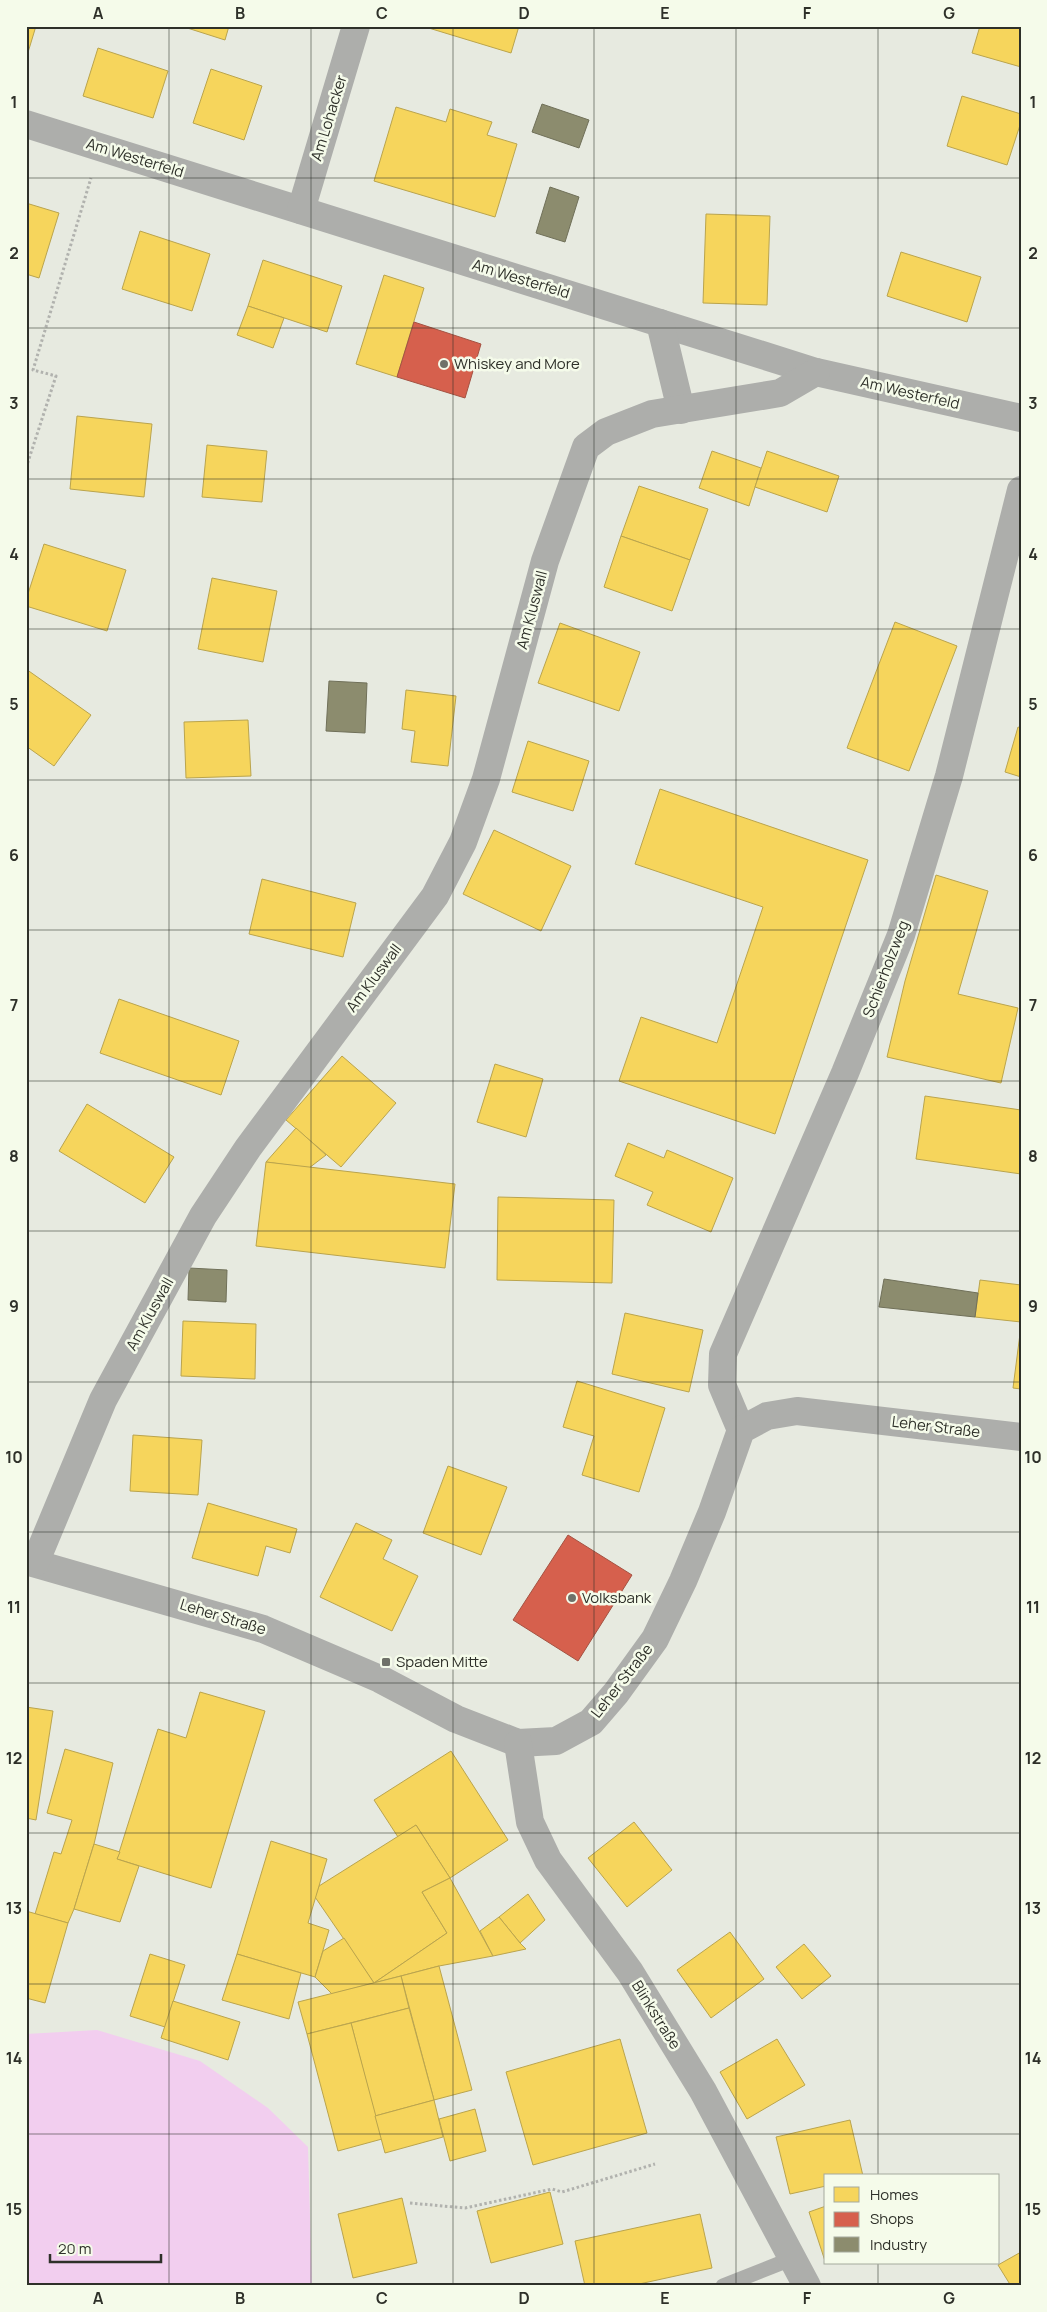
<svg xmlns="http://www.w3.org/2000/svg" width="1047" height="2312" viewBox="0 0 1047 2312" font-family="Manrope,sans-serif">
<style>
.green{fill:#f2ceef}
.homes{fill:#f6d55c;stroke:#baa44d}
.shops{fill:#d6604d;stroke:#a45242}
.industry{fill:#8c8c6e;stroke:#707059}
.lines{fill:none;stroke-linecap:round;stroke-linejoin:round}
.path{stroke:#b1b2ae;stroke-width:3;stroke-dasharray:2.5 2.5;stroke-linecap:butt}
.service{stroke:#adaeab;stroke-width:15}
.minor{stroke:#adaeab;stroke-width:28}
.grid{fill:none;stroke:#2e3029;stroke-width:1;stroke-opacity:0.55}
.poi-dot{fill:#6f7169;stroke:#f5fbea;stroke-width:2}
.labels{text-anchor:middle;stroke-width:5;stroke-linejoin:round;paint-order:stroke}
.street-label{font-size:15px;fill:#2e3029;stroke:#f5fbea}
.poi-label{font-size:15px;fill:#2e3029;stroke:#f5fbea;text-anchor:start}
.neatline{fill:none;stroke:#2e3029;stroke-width:2}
.grid-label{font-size:16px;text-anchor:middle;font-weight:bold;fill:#2e3029}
</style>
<rect width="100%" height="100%" fill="#e7eae0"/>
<polygon class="green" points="97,2030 200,2061 268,2108 308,2147 312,2286 26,2286 26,2034"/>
<g class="homes">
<polygon points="26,26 36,26 26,59"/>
<polygon points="181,26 229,26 225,40"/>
<polygon points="422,26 519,26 511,53"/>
<polygon points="980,26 1021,26 1021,67 972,53"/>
<polygon points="98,48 168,71 153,118 83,96"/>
<polygon points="211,69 262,86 244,140 193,123"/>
<polygon points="962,96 1021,114 1021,122 1007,165 947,146"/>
<polygon points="396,107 446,122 450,109 492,122 487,135 517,144 495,217 374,181"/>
<polygon points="26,203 59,213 39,278 26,274"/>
<polygon points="706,214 770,216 767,305 703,303"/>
<polygon points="140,231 210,254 192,311 122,289"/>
<polygon points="901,252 981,277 967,322 887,296"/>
<polygon points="263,260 342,286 327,332 248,306"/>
<polygon points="384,275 424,288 397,377 356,364"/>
<polygon points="248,306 284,318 273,348 237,335"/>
<polygon points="77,416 152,424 144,497 70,489"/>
<polygon points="207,445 267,451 262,502 202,497"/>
<polygon points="712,451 761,468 749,506 699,488"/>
<polygon points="767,451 839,476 827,512 755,487"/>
<polygon points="639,486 708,509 690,560 621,536"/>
<polygon points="621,536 690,560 672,611 604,587"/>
<polygon points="44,544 126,570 107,631 26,606 26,600"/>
<polygon points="212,578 277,591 263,662 198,649"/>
<polygon points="895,622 957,646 909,771 847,748"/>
<polygon points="560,623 640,652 619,711 538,683"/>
<polygon points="26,669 91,715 54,766 26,746"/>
<polygon points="406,690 456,696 448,766 411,762 415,731 402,729"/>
<polygon points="248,720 251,776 186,778 184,722"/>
<polygon points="1018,727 1021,728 1021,777 1005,772"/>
<polygon points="528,741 589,761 573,811 512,792"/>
<polygon points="660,789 868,860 775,1134 619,1081 641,1017 717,1043 763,907 635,864"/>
<polygon points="494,830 571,866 541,931 463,894"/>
<polygon points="936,875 988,891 958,994 1018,1008 1001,1083 887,1057 905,981"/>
<polygon points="262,879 356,903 343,957 249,934"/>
<polygon points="119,999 239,1041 221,1095 100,1053"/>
<polygon points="342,1056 396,1103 341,1167 286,1120"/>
<polygon points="495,1064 543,1079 526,1137 477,1122"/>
<polygon points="925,1096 1021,1110 1021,1174 916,1159"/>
<polygon points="87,1104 174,1157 145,1203 59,1151"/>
<polygon points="296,1128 326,1155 309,1168 266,1162"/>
<polygon points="628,1143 664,1158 667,1150 733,1178 711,1232 647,1205 653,1192 615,1176"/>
<polygon points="266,1162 455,1184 445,1268 256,1246"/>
<polygon points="498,1197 614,1200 612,1283 497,1280"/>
<polygon points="980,1280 1021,1285 1021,1322 975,1317"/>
<polygon points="625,1313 703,1330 689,1392 612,1374"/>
<polygon points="183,1321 256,1324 255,1379 181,1376"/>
<polygon points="1021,1326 1021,1389 1013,1388"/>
<polygon points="577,1381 665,1408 639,1492 582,1475 594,1436 563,1427"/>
<polygon points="133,1435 202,1440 198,1495 130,1491"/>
<polygon points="448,1466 507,1487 481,1555 423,1533"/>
<polygon points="208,1503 297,1529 290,1553 266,1546 258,1576 192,1558"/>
<polygon points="356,1523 392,1540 383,1559 418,1576 392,1631 320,1597"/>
<polygon points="200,1692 265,1711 211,1888 117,1859 158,1729 186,1738"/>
<polygon points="26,1707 53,1711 36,1820 26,1818"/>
<polygon points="65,1749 113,1763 94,1844 74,1909 68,1923 35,1914 54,1852 61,1854 72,1820 47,1813"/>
<polygon points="451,1751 508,1840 450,1878 416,1825 398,1837 374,1800"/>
<polygon points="634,1822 672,1870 627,1907 588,1858"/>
<polygon points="416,1825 450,1878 422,1892 447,1933 374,1983 315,1897 319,1886"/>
<polygon points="271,1841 327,1859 308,1923 329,1930 315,1977 237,1954"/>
<polygon points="94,1844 120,1852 117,1859 139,1866 120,1922 74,1909"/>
<polygon points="450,1878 493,1956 439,1966 374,1983 447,1933 422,1892"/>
<polygon points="528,1894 545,1920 520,1943 499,1917"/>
<polygon points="26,1911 68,1923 45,2003 26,1998"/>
<polygon points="499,1917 520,1943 526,1949 493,1956 480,1931"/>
<polygon points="730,1932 764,1979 711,2018 677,1970"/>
<polygon points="344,1938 374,1983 332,1994 315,1977 323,1951"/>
<polygon points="804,1944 831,1976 802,1999 776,1967"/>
<polygon points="150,1954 185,1965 165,2027 130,2016"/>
<polygon points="237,1954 301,1973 289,2019 222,2000"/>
<polygon points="439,1966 472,2090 434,2100 401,1976"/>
<polygon points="401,1976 409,2008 307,2034 298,2002"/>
<polygon points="173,2001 240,2022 228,2060 161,2038"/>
<polygon points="409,2008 434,2100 375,2116 351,2023"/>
<polygon points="351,2023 382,2139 338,2151 307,2034"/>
<polygon points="620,2039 647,2133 533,2165 506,2072"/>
<polygon points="777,2039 805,2085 747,2119 720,2072"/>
<polygon points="434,2100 443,2137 385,2153 375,2116"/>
<polygon points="475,2109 486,2151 450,2161 439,2119"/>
<polygon points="850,2120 863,2176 826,2176 826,2186 790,2194 776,2137"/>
<polygon points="550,2192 563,2244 491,2263 477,2211"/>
<polygon points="402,2198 417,2263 353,2278 338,2214"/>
<polygon points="826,2206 826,2261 825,2261 809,2212"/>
<polygon points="700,2214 712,2268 630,2286 585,2286 575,2241"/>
<polygon points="1021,2252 1021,2286 1011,2286 998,2265"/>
</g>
<g class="shops">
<polygon points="414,322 481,344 465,398 397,377"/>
<polygon points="568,1535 632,1575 578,1661 513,1620"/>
</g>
<g class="industry">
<polygon points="542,104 589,120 579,148 532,132"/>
<polygon points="550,187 579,197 565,242 536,233"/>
<polygon points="329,681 367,683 365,733 326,731"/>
<polygon points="189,1268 227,1270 226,1302 188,1300"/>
<polygon points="884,1279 978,1293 975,1317 879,1307"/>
</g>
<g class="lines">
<g class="path">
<polyline points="26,468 56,376 33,370 91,178"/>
<polyline points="410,2203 465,2208 552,2189 562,2192 655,2164"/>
</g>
<polyline class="service" points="723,2286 791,2259"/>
<g class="minor">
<polyline points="26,124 816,372 1021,418"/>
<polyline points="301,210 356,26"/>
<polyline points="660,323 681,410"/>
<polyline points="741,1430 722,1385 723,1354 845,1073 901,935 949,776 1021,490"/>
<polyline points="26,1561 263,1629 380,1679 456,1719 518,1743 556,1741 591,1722 616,1693 655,1639 683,1581 712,1512 741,1430 767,1416 797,1411 1021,1437"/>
<polyline points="35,1563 103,1400 203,1216 248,1148 435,896 463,842 486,779 545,561 586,447 606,432 652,414 780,393 816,372"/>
<polyline points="518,1743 530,1822 548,1860 630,1972 703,2091 807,2286"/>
</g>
</g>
<path class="grid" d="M 169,26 L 169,2286M 311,26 L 311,2286M 453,26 L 453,2286M 594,26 L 594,2286M 736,26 L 736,2286M 878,26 L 878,2176M 26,178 L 1021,178M 26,328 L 1021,328M 26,479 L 1021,479M 26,629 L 1021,629M 26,780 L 1021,780M 26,930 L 1021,930M 26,1081 L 1021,1081M 26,1231 L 1021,1231M 26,1382 L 1021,1382M 26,1532 L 1021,1532M 26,1683 L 1021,1683M 26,1833 L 1021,1833M 26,1984 L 1021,1984M 26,2134 L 1021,2134M 878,2263 L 878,2286"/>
<g class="poi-dot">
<circle cx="444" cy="364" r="5"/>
<circle cx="572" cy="1598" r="5"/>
<rect x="381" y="1657" width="10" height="10" rx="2.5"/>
</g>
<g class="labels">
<g class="street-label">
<text transform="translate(329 118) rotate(-73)" y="5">Am Lohacker</text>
<text transform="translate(135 158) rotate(17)" y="5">Am Westerfeld</text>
<text transform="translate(521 279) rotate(17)" y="5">Am Westerfeld</text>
<text transform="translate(910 393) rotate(13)" y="5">Am Westerfeld</text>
<text transform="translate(532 610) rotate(-75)" y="5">Am Kluswall</text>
<text transform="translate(886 969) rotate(-69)" y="5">Schierholzweg</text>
<text transform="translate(374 978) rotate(-53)" y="5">Am Kluswall</text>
<text transform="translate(150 1314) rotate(-61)" y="5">Am Kluswall</text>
<text transform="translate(936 1427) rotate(7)" y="5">Leher Straße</text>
<text transform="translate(223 1617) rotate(17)" y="5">Leher Straße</text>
<text transform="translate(622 1681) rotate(-52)" y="5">Leher Straße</text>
<text transform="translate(656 2015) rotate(58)" y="5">Blinkstraße</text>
</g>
<g class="poi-label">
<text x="454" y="369">Whiskey and More</text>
<text x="582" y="1603">Volksbank</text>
<text x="396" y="1667">Spaden Mitte</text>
</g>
</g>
<rect width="1047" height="2312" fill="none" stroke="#f5fbea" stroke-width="55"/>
<rect x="824" y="2174" width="175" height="90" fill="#f5fbea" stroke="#a5aa9d"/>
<rect x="834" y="2187" width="25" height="15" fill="#f6d55c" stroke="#a5aa9d"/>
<text x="870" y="2200" font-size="15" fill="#2e3029">Homes</text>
<rect x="834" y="2212" width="25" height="15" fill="#d6604d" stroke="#a5aa9d"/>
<text x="870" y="2224" font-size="15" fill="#2e3029">Shops</text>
<rect x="834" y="2237" width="25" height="15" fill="#8c8c6e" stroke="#a5aa9d"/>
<text x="870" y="2250" font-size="15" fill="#2e3029">Industry</text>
<path d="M50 2254v8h111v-8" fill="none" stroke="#2e3029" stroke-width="2.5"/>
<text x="58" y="2254" font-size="15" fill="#2e3029" stroke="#f5fbea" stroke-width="4" paint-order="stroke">20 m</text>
<rect x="28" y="28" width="992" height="2256" class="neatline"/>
<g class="grid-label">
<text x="98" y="19">A</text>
<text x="240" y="19">B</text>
<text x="382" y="19">C</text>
<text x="524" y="19">D</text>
<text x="665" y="19">E</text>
<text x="807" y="19">F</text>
<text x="949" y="19">G</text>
<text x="14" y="108">1</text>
<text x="1033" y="108">1</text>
<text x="14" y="259">2</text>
<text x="1033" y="259">2</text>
<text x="14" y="409">3</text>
<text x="1033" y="409">3</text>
<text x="14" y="560">4</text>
<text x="1033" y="560">4</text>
<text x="14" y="710">5</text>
<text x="1033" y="710">5</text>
<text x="14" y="861">6</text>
<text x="1033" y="861">6</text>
<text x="14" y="1011">7</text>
<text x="1033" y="1011">7</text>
<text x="14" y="1162">8</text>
<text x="1033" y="1162">8</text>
<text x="14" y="1312">9</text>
<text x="1033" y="1312">9</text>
<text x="14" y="1463">10</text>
<text x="1033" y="1463">10</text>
<text x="14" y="1613">11</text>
<text x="1033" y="1613">11</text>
<text x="14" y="1764">12</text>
<text x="1033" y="1764">12</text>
<text x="14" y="1914">13</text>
<text x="1033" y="1914">13</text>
<text x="14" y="2064">14</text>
<text x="1033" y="2064">14</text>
<text x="14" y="2215">15</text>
<text x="1033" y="2215">15</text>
<text x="98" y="2304">A</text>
<text x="240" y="2304">B</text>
<text x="382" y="2304">C</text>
<text x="524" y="2304">D</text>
<text x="665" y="2304">E</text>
<text x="807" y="2304">F</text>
<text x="949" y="2304">G</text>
</g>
</svg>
